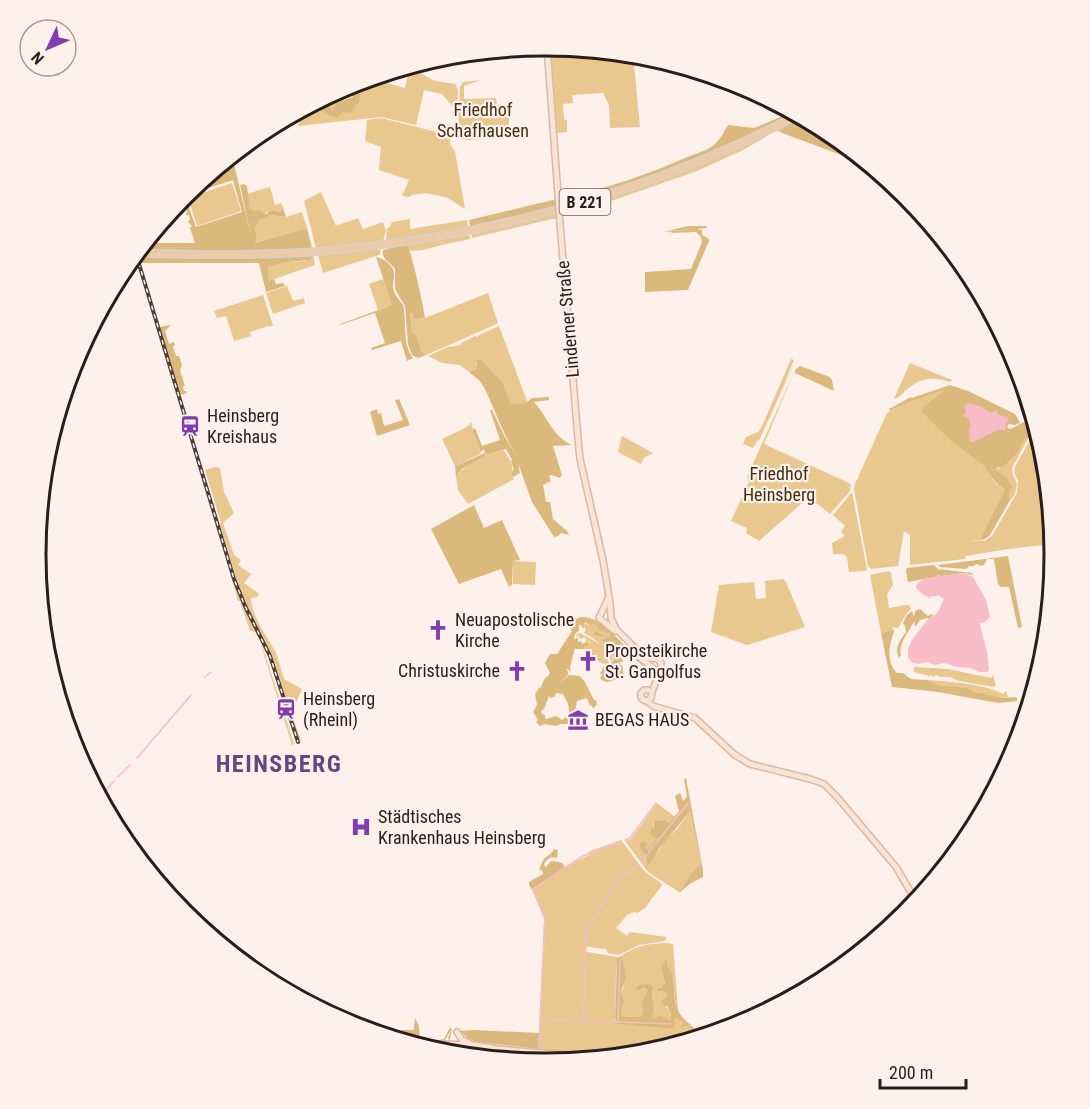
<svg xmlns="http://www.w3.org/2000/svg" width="1090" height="1109" viewBox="0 0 1090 1109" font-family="'Roboto Condensed',sans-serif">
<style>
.green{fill:#e8c88e}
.forest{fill:#dbb97d;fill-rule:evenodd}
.water{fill:#f7bcc8}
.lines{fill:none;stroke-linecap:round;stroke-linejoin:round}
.stream{stroke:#f7bcc8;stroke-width:1.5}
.secondary-casing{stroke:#dab8aa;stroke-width:8}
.primary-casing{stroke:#d5d2d1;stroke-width:9}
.secondary{stroke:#f7e4d3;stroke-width:5}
.primary{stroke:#efcaa7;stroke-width:6}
.rail-casing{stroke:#4e413c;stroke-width:4}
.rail{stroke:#fef0ea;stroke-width:1.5;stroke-dasharray:4.5;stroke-linecap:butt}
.secondary-bridge-casing{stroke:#dab8aa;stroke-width:8;stroke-linecap:butt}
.secondary-bridge{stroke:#f7e4d3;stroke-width:5}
.labels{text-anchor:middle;stroke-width:4.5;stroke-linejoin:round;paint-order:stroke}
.shield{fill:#fef0ea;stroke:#6a5d58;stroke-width:1.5}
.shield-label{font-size:16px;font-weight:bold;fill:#2b1e19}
.park-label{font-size:18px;fill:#3f3015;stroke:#fef0ea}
.street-label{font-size:18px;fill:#2b1e19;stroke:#fef0ea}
.poi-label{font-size:18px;fill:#2b1e19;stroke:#fef0ea;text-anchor:start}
.district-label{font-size:24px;font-weight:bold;letter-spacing:1.5px;fill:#664580;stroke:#fef0ea}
.rim{fill:none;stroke:#2b1e19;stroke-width:3}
</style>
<rect width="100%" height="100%" fill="#fef0ea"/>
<g class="green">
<polygon points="548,46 633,54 640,127 610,128 609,105 603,93 572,95 573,103 563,104 564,120 567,120 567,132 557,133 556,121 556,132 553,85"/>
<polygon points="409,70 420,73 435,81 455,84 458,90 457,108 454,108 442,94 424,90 416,125 381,117 298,126 304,109 318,101 330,105 353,97 351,88 359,86 364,87 380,81 405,88"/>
<polygon points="481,80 464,86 464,99 496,98 497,105 509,105 509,138 466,140 460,139 458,131 460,87 463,82"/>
<polygon points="381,118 449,135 451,146 455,151 465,209 448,198 426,193 411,195 410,197 402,196 409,180 379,170 381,147 365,141 367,120"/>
<polygon points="777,127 782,133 778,131 772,133 745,149 697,171 617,199 564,215 563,210 597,201"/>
<polygon points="232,183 241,211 197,226 188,198"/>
<polygon points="270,187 275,205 282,203 282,212 270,210 264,214 250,209 247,194"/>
<polygon points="321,192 336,226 358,218 363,229 383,222 386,231 383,241 316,248 304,201"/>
<polygon points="558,211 559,219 552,219 472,238 471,232"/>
<polygon points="302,212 307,228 255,243 257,238 255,227 258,223 257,220 270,215 286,217"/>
<polygon points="410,219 410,229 467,220 468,227 399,240 386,241 387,228 389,228 392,222"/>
<polygon points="469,233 470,239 446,244 423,250 410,251 408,245"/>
<polygon points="376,249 381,250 379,255 323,273 318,255"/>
<polygon points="313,254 315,265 269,281 268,267 287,262 306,261"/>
<polygon points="383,279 393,305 378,310 369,284"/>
<polygon points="287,286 293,301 304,298 305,303 273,314 266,293"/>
<path d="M 488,293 L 498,323 L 497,324 L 426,355 C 419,347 419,345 416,334 L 412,332 L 410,311 C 416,318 414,321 425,318 Z"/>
<polygon points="263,295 273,326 268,326 250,332 251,336 234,341 226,316 217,318 214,311"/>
<polygon points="499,326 527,401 527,402 512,404 509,399 503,383 482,360 476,362 476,369 469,372 460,365 442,363 428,356 448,347 461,345 461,343 475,336 477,337 481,334"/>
<polygon points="791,359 794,360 784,383 795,361 759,441 758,440 753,448 743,444 746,437 758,432 762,426"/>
<path d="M 910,363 L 952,380 L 951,382 C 931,377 922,376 905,391 C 901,395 900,397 894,399 Z"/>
<polygon points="795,370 764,444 851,484 850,491 830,514 809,497 759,541 746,533 747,528 731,521 749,482 747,477"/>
<polygon points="942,389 943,391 923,407 972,456 985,467 988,473 998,486 1001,486 1006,490 981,540 968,540 984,541 992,536 1017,493 1018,481 1014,472 1015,467 1031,438 1038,433 1044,456 1053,544 1008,549 966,556 965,559 910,565 910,535 904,531 898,566 871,569 868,566 854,489 855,483 859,477 859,475 887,413 902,405"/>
<polygon points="1031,419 1033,419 1037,432 1029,437 1013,466 1012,472 1017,484 1015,494 1009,502 1007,478 996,470 1019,451 1021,445 1032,432"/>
<polygon points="470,422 471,422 473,429 472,430 481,452 480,454 455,466 442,439 467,427 470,424"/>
<polygon points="622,436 653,453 644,458 641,464 618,452"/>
<path d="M 504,450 C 508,458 516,466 511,474 L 514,479 L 468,504 L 458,490 L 456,477 C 467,462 486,454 504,450 Z"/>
<path d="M 215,467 L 220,468 L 224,492 L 234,513 L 223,523 L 234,555 L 241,560 L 238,565 L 251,574 L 244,583 L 259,594 L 257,597 L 251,598 C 252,617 266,635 275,651 C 279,660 281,670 284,679 L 302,689 L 294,708 L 295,711 L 293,711 L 294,715 L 292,715 L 301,740 L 300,742 L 272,656 L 246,606 L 239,588 L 220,524 L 221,523 L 205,470 Z"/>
<polygon points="852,492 867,570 864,571 849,572 847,557 843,554 833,554 832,543 845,536 841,532 845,526 833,515"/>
<polygon points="217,525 234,582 264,651 294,744 292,745 258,635 255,632 250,631 240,601 238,601"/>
<polygon points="513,561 536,562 535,585 513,584"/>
<polygon points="889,571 891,573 893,585 887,594 889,608 907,605 909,605 911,609 907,613 898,628 893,627 892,628 894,630 881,633 870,575"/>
<polygon points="783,579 786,582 805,627 747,645 711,632 719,585 754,582 756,599 766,598 765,581"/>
<path d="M 586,623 L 589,626 L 589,625 L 595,624 L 598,629 L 610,634 L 611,637 L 594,631 L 593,632 L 599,636 L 607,637 L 602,640 L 606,642 L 615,641 L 608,645 L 607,649 L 603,647 L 612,656 L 613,661 L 612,662 L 610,659 L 607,657 L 609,664 C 599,665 592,656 584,649 L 584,646 L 588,646 L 590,643 L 586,640 L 585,637 L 580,639 L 578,635 L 575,639 L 577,634 L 580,633 L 600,644 L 593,638 L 584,633 L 586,629 L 584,627 Z"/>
<polygon points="914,667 948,669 991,678 993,675 996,685 993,687 959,681 950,677 940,677 936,675 933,677 931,675 929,676 914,672"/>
<path d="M 927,680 C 951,682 982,683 1003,694 L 1006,691 L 1008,697 L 1003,698 L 982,693 L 977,693 L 968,688 L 937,685 Z"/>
<polygon points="657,803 675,817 669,823 661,820 654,822 653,825 658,839 648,851 646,848 639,847 647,858 659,851 662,844 677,829 690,811 701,863 691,874 679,892 648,872 625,841 631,839"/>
<polygon points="621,840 645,872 661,883 662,885 645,908 637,913 634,912 627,915 616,928 627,936 630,932 667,937 664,941 639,945 619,955 608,953 606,949 594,948 588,946 585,950 587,952 618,957 616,972 615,1018 615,1020 620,1024 673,1029 672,1021 676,1018 682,1022 681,1026 688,1025 696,1033 698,1037 644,1054 613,1057 538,1049 540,1047 539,1033 544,918 532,890 565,869 564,867 589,855 588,852"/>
<path d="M 666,943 L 673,944 L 678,1010 L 676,1007 L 673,980 L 667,966 L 667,960 L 661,969 L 665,985 L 660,987 L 658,992 L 663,991 L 667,994 L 666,998 L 663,999 L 665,1006 L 670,1011 L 670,1020 L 659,1015 L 654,1018 L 652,1017 C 653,1007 651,1000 653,990 L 648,984 L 640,990 L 646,988 L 648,990 L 641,1003 L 643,1006 L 642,1015 L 637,1017 L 622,1016 L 621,1013 C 627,1003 622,1004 621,995 C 620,992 623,989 624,986 C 626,977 624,965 621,956 C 639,945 645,944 666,943 Z"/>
</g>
<g class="forest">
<path d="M 354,87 L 356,93 L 360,94 L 359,103 L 355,105 L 353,113 L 343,112 L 338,117 C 329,117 318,109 318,101 L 329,105 L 331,110 L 333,111 L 337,103 L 353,97 L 351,88 Z"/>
<path d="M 792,112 L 795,114 C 720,150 643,181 563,207 L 562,198 C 606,189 649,174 690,156 C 698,153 708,150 715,144 C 721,139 724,131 728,125 L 754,128 Z"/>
<polygon points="802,117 828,131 873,168 872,170 868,172 852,159 782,133 777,127"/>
<polygon points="232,156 251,236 240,185 244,184 247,186 250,209 256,211 259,210 266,214 270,210 282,212 282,205 286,217 270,215 265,218 258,220 258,223 255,227 257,238 255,243 307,228 312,248 305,250 217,252 140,250 145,243 195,243 190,228 192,226 188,222 190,220 189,215 186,215 187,210 184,206 188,205 196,227 242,212 233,180 184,196"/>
<polygon points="557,199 558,206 470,227 469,220"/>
<polygon points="688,226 706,226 707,228 697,229 702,230 702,235 709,239 709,241 688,290 645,292 645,272 691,269 702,242 701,237 696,232 672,233 670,231 692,229 663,232"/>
<path d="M 408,245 C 415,269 421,294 425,318 L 417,319 L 414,318 L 413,314 L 410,312 L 412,332 L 416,334 L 421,350 L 426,355 L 418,358 L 412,355 L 408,344 L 405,306 L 395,289 L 395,269 C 390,262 381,259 383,250 L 388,249 L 389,248 Z"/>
<polygon points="313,254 312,258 310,260 287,262 268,267 269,281 274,279 276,284 283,283 285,286 266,292 259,263 141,263 139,256"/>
<path d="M 376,257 C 383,258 393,265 394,273 C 395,278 392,283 393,288 C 394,294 399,300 403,305 C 407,322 402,344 413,358 L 407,361 L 401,341 L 372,350 L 371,348 L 385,343 L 375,313 L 340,325 L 340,324 L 392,305 Z"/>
<polygon points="171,325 165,331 169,344 174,342 175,345 173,346 176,356 179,356 182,365 180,370 185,386 183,386 184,391 186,391 187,393 180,395 159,327"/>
<path d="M 477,359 L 482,360 L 503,383 L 509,399 L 512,404 L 527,402 L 532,398 L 549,397 L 549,400 L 534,402 C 547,416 553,437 572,445 L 553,446 L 562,475 L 560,478 L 551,475 L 549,476 L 551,481 L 543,485 L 546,502 L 550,502 L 553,519 L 567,531 L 569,535 L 561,533 L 558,536 L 554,537 L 532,502 L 518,463 L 520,473 L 513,477 L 511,474 L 514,469 L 511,461 L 512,460 L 506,449 L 486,455 L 485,453 L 485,456 L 462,469 L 456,477 L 455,466 L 485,453 L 484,449 L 481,452 L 472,430 L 475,428 L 482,446 L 500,440 L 490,410 L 492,410 L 505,437 L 517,457 L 506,437 L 485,389 L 480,381 L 469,372 L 476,369 Z"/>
<polygon points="800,366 830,377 832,380 834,391 795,373 795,370"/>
<path d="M 950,385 L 968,391 L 1015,414 L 1020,423 L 1015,425 L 1009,424 L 1007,426 L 1009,429 C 1017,427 1023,421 1031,419 L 1032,432 L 1021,445 L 1019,451 L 1003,467 L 998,467 L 996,470 L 1007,478 L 1012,487 L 1009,495 L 1009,502 L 990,535 L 985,539 L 981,540 L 983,534 L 1005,490 L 1001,486 L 999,486 L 988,473 L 985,467 L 947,437 L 922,412 L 923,407 L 943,391 L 942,390 L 902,405 L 890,411 L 889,409 L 911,397 L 912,398 Z"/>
<polygon points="399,399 410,425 377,436 370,412 377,409 378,414 381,413 384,426 403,420 395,400"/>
<polygon points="474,505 484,528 502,520 520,560 513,561 512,585 509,587 501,569 459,584 431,529"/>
<polygon points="1008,556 1022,627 1018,628 1009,587 1001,587 998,584 994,559 987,559 984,565 981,566 977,564 973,566 969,566 966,569 940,567 938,565"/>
<polygon points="934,565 938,569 972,573 973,575 963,573 941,576 938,575 936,577 908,582 906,570 907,568"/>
<path d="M 920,609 L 928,616 L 932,614 L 933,615 L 930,619 L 927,618 L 920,620 L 915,627 L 914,621 C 909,633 898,643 901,655 L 899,658 C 894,647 900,641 906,632 L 905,626 L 903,623 L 907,615 L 912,611 L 914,617 L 915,611 Z"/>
<path d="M 581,617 C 601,616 618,640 633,654 C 640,661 647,667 652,675 L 628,652 L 626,652 L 621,649 L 627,654 L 623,653 L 621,659 L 623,660 L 622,662 L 619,662 L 620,665 L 622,665 L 624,677 C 615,678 607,687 600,678 L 602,675 L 600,673 L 602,671 L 603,667 L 607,666 L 608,670 L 610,671 L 610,663 L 614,661 L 613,656 L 608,651 L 613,649 L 614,646 L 612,644 L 615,641 L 603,643 L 602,640 L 607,637 L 596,636 L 594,634 L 594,631 L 610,637 L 610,634 L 598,629 L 595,624 L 589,625 L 585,622 L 584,629 L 581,625 L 579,625 L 579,631 L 575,634 L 574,639 L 576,639 L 578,637 L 578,642 L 581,641 L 582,644 L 586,642 L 585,640 L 590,644 L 588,646 L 584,646 L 584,649 L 576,649 L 575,648 L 570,667 L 571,671 L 566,669 L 568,672 L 568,675 L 557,686 L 569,675 L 580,676 L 585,682 L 594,700 L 596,700 L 597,704 L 593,709 L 592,705 L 590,706 L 587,698 L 577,701 L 575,712 L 572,717 L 574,720 L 567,724 L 560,724 L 557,726 L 544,724 L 540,726 L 536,722 L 538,720 L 533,712 L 537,705 L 535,694 L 539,688 L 542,687 L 541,686 L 545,678 L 548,676 L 550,673 L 545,663 L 550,654 L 557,654 L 572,631 L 568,624 L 569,622 ZM 556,693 L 563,694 L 568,704 L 570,716 L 567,716 L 562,720 L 556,716 L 546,719 L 545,718 L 545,715 L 542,714 L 541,711 L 544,709 L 549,696 L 550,698 L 554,697 Z"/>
<path d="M 894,630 L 894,632 C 889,645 886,662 897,673 L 903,673 L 911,679 L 927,680 L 937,685 L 968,688 L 977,693 L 982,693 L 1003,698 L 1015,697 L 1017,698 L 1017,701 L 998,703 L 938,692 L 892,687 L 881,633 Z"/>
<path d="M 686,778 L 703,870 L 703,877 L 691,883 L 680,892 L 679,892 L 691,874 L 701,863 L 690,811 L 665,842 C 659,846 655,858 649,864 L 646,864 L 647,858 L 639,847 L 641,843 L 645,842 L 647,844 L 646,848 L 649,850 L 655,841 L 658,839 L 651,835 L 651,829 L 654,827 L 654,821 L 664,820 L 669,823 L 679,811 L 675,796 L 680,793 L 683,801 L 687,797 L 684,779 Z"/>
<path d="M 554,849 L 558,850 L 557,858 C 551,856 548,858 544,864 L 545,867 L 546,867 L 551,861 C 555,861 558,862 562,863 L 566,869 L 532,890 L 529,885 L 529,882 L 543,874 L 543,872 L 539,869 C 541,865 542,862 544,859 C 548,855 552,854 554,849 Z"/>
<path d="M 620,956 L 621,956 C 624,964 626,973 625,981 C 624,985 620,991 621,995 C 621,997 623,998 623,999 C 625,1004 623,1009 621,1013 L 622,1016 L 637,1017 L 642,1015 L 643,1006 L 641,1003 L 648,990 L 644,988 L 637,991 L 636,989 L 638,985 L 648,984 L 653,987 L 652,997 L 654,1008 L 652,1017 L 654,1018 L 659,1015 L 670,1020 L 671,1014 L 667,1006 L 664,1006 L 661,1000 L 666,998 L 667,994 L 663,991 L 658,992 L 657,990 L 665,984 L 661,969 L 666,959 L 667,960 L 667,966 C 677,977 672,995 677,1008 C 681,1020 695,1027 702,1036 L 698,1037 L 696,1033 L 688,1025 L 681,1028 L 681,1026 L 682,1022 L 676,1018 L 673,1021 L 675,1025 L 673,1029 L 617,1024 L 615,1018 L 617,959 Z"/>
<polygon points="415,1018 419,1026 420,1043 444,1039 449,1029 452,1028 450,1040 448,1039 451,1030 445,1040 418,1045 414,1044 414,1030 413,1044 368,1030 414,1030"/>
<polygon points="474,1030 540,1033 540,1047 538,1049 476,1042 469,1039 459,1031"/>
<polygon points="471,1049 588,1059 565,1062 513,1058 515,1061 495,1059 495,1057 464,1055 461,1053 461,1051"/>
</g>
<g class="water">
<polygon points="968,403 980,406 991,413 997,410 999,415 1008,417 1009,419 1006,424 1005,430 997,430 973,442 970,442 969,430 971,427 969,418 965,417 963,415 966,413 964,406"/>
<path d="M 963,573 L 973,577 L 986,600 L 990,617 L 985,622 L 980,623 L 980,625 L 987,652 L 989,671 L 986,672 L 980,672 L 970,668 L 957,667 L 944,663 L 935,665 L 928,662 L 918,664 L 913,663 L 908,658 L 908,649 L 912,640 L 928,619 L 930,619 L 938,612 L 944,599 L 938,595 L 936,596 L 931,596 L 930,598 L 925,596 L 916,588 C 918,578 928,579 936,577 L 938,575 L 941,576 Z"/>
</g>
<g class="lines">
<g class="stream">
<polyline points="205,677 211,672"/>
<polyline points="137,758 191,695"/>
<polyline points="118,777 130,765"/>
<polyline points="100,797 114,781"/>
<polyline points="625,840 630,838 656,803"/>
<polyline points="641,862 688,803"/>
<polyline points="541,1019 584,1021 586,932 610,892 623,877 638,865"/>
<polyline points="585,1021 618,1022 620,959"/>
<polyline points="619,1022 671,1024"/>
<polyline points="537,1049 539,1047 545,918 533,889 583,856 621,842"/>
<polyline points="436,1051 446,1051"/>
<polyline points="459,1052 576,1060"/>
</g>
<g class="secondary-casing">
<g id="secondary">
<polyline points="547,46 558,195"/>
<path d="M 560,224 L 578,439 L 580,459 L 603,560 L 610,603 L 611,618 L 616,629 L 642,655 L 648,658 L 658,659 L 661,663 C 661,676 652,686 651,698 L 647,701"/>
<polyline points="608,599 599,618 615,631"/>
<polyline points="638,656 653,668 656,676"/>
<polyline points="648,690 644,690 641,693 641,697 643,700 647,701 653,706 695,718 735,755 750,764 810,779 824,784 837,797 896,867 916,901"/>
<polyline points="457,1032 462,1040 469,1043"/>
<polyline points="423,1047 440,1044 474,1045 498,1049 599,1058"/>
</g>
</g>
<g class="primary-casing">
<path id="primary" d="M 137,253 C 199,255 262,256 324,251 C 489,237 651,192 798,115"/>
</g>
<use href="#secondary" class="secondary"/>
<use href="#primary" class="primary"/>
<g class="rail-casing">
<polyline id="rail" points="136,254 234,579 245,606 270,656 298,742"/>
</g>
<use href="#rail" class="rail"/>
<g class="secondary-bridge-casing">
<polyline id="secondary-bridge" points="558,195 560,224"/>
</g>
<use href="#secondary-bridge" class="secondary-bridge"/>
</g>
<defs>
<g id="station-bare" transform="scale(1.62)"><path d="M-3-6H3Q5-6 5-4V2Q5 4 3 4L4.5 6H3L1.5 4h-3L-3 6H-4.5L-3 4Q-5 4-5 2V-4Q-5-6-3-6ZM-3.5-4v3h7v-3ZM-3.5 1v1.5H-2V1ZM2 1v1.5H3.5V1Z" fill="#813db0" stroke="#fef0ea" stroke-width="2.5" paint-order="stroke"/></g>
<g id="church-bare" transform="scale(1.62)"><path d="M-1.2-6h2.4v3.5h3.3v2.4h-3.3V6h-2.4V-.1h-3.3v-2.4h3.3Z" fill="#813db0" stroke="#fef0ea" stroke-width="2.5" paint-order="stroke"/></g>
<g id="museum-bare" transform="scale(1.62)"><path d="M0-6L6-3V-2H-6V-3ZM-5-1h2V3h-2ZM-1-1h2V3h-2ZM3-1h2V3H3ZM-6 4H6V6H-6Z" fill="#813db0" stroke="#fef0ea" stroke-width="2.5" paint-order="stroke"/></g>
<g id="hospital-bare" transform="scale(1.62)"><path d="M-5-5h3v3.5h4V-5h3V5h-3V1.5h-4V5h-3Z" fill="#813db0" stroke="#fef0ea" stroke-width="2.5" paint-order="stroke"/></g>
</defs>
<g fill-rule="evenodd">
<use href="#station-bare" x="190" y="426"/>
<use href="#church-bare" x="438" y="630"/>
<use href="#church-bare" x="588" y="661"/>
<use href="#church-bare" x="517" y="671"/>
<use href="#station-bare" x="286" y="709"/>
<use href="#museum-bare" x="578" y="720"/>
<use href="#hospital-bare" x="361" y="827"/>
</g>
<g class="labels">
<rect class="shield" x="559.5" y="189" width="51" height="26" rx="4.5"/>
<g class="shield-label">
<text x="585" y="208">B 221</text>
</g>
<g class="park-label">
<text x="483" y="116">Friedhof<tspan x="483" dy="21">Schafhausen</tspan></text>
<text x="779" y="480">Friedhof<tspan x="779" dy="21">Heinsberg</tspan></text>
</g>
<g class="street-label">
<text transform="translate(568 319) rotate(-95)" y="6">Linderner Straße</text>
</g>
<g class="poi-label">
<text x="207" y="422">Heinsberg<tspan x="207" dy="21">Kreishaus</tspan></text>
<text x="455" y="626">Neuapostolische<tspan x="455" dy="21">Kirche</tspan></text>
<text x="605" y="657">Propsteikirche<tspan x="605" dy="21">St. Gangolfus</tspan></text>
<text x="500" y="677" text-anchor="end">Christuskirche</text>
<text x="303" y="705">Heinsberg<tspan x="303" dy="21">(Rheinl)</tspan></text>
<text x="595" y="726">BEGAS HAUS</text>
<text x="378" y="823">Städtisches<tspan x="378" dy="21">Krankenhaus Heinsberg</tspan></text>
</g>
<g class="district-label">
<text x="279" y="772">HEINSBERG</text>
</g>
</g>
<path d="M0 0H1090V1109H0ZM544 56H546A498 498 0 0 1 1044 554V555A498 498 0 0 1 546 1053H544A498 498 0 0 1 46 555V554A498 498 0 0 1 544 56Z" fill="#fef0ea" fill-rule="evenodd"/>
<path class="rim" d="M544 56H546A498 498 0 0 1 1044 554V555A498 498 0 0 1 546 1053H544A498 498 0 0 1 46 555V554A498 498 0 0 1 544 56Z"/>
<g transform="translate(48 48) rotate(226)"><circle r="28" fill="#fef0ea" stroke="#aa9c96" stroke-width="1.5"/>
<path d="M0-4.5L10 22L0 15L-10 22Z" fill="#813db0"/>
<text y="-9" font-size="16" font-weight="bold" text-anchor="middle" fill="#2b1e19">N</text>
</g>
<path d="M880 1079v9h86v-9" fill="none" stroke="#2b1e19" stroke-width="3"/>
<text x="889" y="1079" font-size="18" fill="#2b1e19" stroke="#fef0ea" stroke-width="4.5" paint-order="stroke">200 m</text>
</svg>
